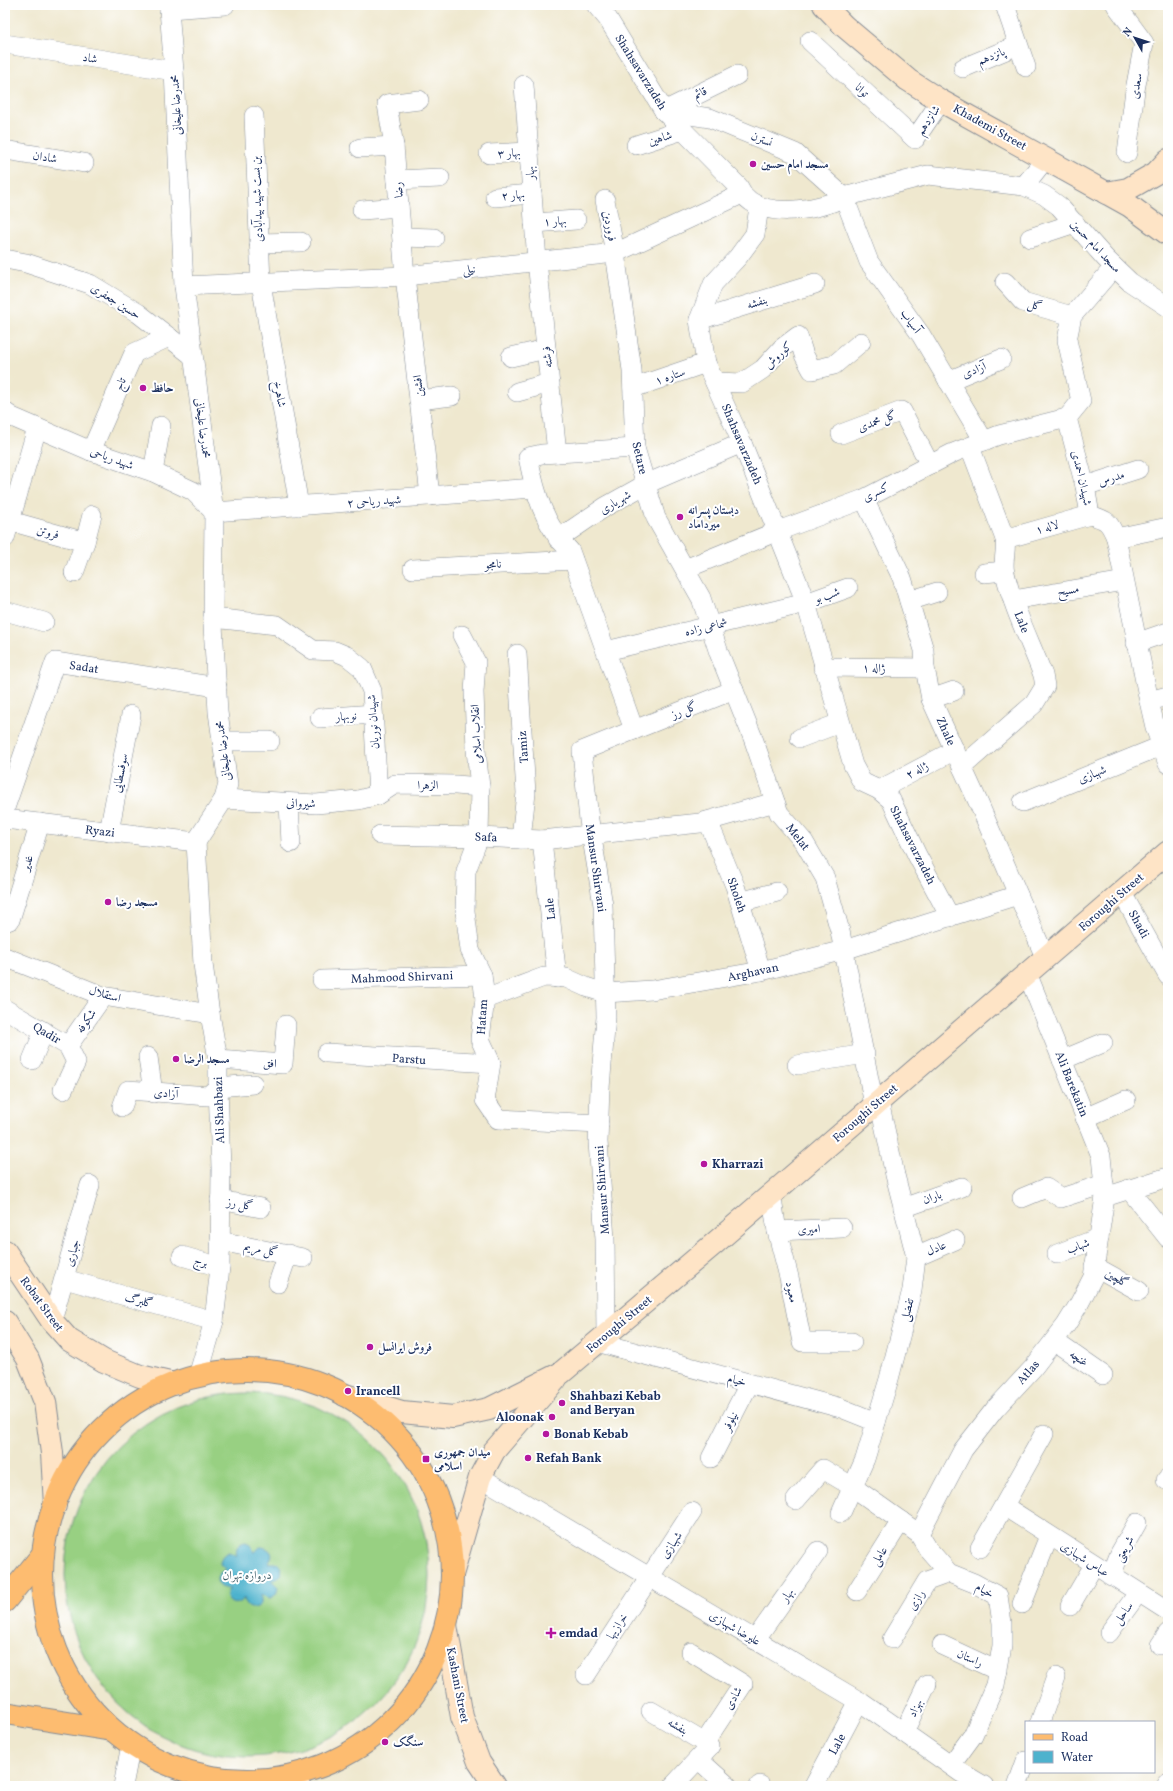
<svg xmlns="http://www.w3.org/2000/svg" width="1173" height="1791" viewBox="0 0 1173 1791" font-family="Vollkorn,Amiri,serif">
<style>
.green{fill:#98d082;stroke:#5a8070}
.water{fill:#4eb2cd;stroke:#347096}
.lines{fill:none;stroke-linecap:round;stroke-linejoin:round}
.street-casing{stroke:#858c96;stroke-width:20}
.secondary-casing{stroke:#858c96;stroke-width:24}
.primary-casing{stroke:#858c96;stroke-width:24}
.street{stroke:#fff;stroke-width:19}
.secondary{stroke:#fee4c6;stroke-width:22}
.primary{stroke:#fdbc70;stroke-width:22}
.poi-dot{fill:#b5179e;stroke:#fff;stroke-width:1.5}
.labels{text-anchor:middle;stroke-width:4;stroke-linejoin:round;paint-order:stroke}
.street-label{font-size:12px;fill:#1b2f5e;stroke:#fff}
.poi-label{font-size:12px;font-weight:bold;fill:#1b2f5e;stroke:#fff;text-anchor:start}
.park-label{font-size:12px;fill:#405f69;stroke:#fff}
</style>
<rect width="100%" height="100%" fill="#fff"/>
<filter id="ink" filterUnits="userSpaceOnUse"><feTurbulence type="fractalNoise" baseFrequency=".025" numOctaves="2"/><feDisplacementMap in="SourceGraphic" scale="8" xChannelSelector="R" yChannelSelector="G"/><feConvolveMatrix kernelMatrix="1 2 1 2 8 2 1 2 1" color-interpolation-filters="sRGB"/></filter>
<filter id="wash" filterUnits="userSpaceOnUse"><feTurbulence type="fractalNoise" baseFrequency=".012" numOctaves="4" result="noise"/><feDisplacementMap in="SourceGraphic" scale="16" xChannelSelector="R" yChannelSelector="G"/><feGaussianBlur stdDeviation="0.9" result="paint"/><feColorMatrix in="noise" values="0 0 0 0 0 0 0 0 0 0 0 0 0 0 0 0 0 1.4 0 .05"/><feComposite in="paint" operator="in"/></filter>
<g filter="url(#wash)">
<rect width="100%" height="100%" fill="#efe8cf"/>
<circle class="green" cx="247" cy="1575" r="182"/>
<path class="water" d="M 246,1542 L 251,1545 L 254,1553 L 260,1547 C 270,1547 276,1555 268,1563 L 277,1563 C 285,1570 282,1580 271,1580 L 278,1587 C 277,1593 276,1596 270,1598 L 261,1595 L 261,1604 C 254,1611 245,1609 244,1598 C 236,1611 220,1599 230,1588 C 215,1591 212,1572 227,1570 L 220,1564 C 221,1557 223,1554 229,1552 L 237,1556 C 235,1548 238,1543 246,1542 Z"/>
</g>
<g filter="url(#ink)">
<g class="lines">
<g class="street-casing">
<g id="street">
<polyline points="170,5 169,9 174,71 184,286 214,512 213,625 218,712 228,784 224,799 196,842"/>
<path d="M 596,5 L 608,19 L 664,111 L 739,187 C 753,222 819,211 844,197 L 928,175 L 1024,186 L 1044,195 L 1059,206 L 1106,259 L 1130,282 L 1168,307"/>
<polyline points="1005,5 1026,67"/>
<polyline points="1116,5 1144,43 1135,90 1127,153"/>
<polyline points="169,9 225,5"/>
<polyline points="810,41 915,139 941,101"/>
<polyline points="5,44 174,71"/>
<polyline points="963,68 1018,45"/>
<polyline points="524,85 537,261 557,453"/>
<polyline points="419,100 387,104 394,146 405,276 430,496"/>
<polyline points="664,111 710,118 795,153 844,197 869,262 921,335 984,441"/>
<polyline points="664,111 737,75"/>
<polyline points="254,116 261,283 299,506"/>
<polyline points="636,145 683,130"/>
<polyline points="360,148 394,146"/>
<polyline points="5,150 84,163"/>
<polyline points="489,154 529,152"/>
<polyline points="397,180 440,178"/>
<polyline points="1024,186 1046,158"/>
<polyline points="495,197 532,194"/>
<polyline points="605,200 615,253 632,370 635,448 656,518 701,598 719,653 753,738 779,813 804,842 825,878 840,931 874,1105"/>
<polyline points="759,207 755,234 738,257 713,284 699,320 706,363 742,443 806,603 853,765 862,782 879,790 891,800 917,855 950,917"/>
<polyline points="362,210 399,207"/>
<polyline points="534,223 576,220"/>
<polyline points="402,237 434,238"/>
<polyline points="1030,238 1075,223"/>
<polyline points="259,243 301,242"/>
<polyline points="5,259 26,263 90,284 138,313 193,356"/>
<polyline points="1005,282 1023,302 1072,316"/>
<polyline points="184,286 405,276 615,253 742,194"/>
<polyline points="699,320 815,284"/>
<polyline points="511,357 546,349"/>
<polyline points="948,381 1001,359"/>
<polyline points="715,382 742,383 763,369 782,348 798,336 804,355 812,370 834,365 861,342"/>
<polyline points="633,388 706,363"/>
<polyline points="517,392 550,383"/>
<polyline points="419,400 452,396"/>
<polyline points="5,412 12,417 91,451 153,472 193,491 214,512 534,488"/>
<path d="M 1067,418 L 1085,486 L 1090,515 C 1107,520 1109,521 1116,538 L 1149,701 L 1155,727 L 1168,764"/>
<polyline points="1067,418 1081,401 1067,340 1072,316 1114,267"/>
<polyline points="841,434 902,411 930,465"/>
<polyline points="91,451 134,353 169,337"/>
<polyline points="153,472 161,426"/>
<polyline points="1085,486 1138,469"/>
<polyline points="864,499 902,578 924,650 925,668 931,699 979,804 1045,957"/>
<polyline points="10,521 85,542"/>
<polyline points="5,538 37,428"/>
<polyline points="1116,538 1168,527"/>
<polyline points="558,539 605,507 646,484 742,443"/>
<polyline points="1005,539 1090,515"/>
<polyline points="413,569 573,560"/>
<polyline points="685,569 778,531 864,499 953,453 999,435 1067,418"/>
<polyline points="74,573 85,542 92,515"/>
<polyline points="984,573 1004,571"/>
<polyline points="1013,600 1124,581"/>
<polyline points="909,601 937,592"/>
<polyline points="5,611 44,622"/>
<polyline points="213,618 277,625 313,650 335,651 347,656 362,668 372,691 378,795"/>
<polyline points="462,635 476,662 474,692 476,750 480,787 479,837 466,871 465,911 470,950 482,975 485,999 480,1039 491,1063 485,1100 498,1119 599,1124"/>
<polyline points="1136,643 1168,632"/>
<polyline points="606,651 806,603 848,588"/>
<polyline points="517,654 526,793 521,839"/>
<polyline points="823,667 925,668"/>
<polyline points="931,699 954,691"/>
<polyline points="1149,701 1168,696"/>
<polyline points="320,718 373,714"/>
<polyline points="634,730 734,690"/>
<polyline points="800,738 840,723"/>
<polyline points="222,741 270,741"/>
<path d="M 962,767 L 1034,704 L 1045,686 L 1043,675 C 1030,641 1013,608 1005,573 C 1002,562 1007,550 1005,539 L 970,447"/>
<polyline points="879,790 955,750"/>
<polyline points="224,799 316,804 358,800 378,795 395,784 456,785 480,787"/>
<polyline points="1023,802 1161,746"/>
<polyline points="289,803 291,843"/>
<polyline points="5,808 55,662 217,687"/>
<polyline points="5,819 196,842"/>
<polyline points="708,821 735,886 761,971"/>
<polyline points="109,832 131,715"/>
<polyline points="380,835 479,837 542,840 700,823 775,802"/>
<polyline points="542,840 557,978"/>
<polyline points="196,842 203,964 210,1014 218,1059 218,1087 221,1168 220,1267 214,1321 198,1376"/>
<polyline points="1122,893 1168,976"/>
<polyline points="740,902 777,892"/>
<polyline points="5,922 10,920 40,823"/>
<polyline points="5,957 103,996 210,1014"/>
<polyline points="322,980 482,975"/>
<polyline points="485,999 544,977 566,978 586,987 605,993 652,990 761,971 844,950 1018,895"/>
<polyline points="5,1009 68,1046 76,1062 63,1090"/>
<polyline points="68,1046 103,996"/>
<polyline points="327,1053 491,1063"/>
<polyline points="148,1057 153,1093"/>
<polyline points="218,1059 283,1064 286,1025"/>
<polyline points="32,1060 44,1031"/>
<polyline points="1062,1060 1103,1043"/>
<polyline points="797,1065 865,1054"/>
<polyline points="122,1107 128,1090 208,1096 218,1087 253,1084"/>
<polyline points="1085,1118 1126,1100"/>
<polyline points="1129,1189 1168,1238"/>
<polyline points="771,1193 777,1231 789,1277 802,1342 852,1342"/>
<polyline points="1105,1197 1168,1177"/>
<polyline points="1022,1198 1046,1188 1061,1198 1104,1184"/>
<polyline points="220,1200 261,1208"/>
<polyline points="903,1208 962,1187"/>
<polyline points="777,1231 842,1228"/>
<polyline points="220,1241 303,1258"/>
<polyline points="1057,1254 1099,1238"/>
<polyline points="182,1256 220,1267"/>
<polyline points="916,1257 955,1240"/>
<polyline points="1094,1266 1139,1291"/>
<polyline points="65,1279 214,1321"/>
<polyline points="278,1283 288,1254"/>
<polyline points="52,1321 90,1185"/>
<path d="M 606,1334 L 605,1239 L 598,1142 L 600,1088 L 606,1017 L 603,905 L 589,820 L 582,751 L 634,730 L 570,551 C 544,526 535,492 528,457 L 542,454 L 635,448"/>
<polyline points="1054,1341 1103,1375"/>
<polyline points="597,1342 841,1408 876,1422"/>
<polyline points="711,1458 749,1384"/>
<polyline points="480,1477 859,1701 960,1772 984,1786"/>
<polyline points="1166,1480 1168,1478"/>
<polyline points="796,1500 823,1469 853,1487 919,1534 928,1549 949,1573 974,1583 998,1596 1002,1623 1002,1646 995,1685 973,1735 951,1765"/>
<polyline points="1004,1506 1168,1611"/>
<polyline points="841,1513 865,1459 889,1379 912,1290 916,1257 895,1175 879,1101"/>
<polyline points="919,1534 963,1450 995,1409 1033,1368 1066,1325 1079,1304 1093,1277 1105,1197 1101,1156 1027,973"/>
<polyline points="980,1548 1044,1434"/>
<polyline points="1111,1576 1120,1553 1137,1523"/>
<polyline points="857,1591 901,1521"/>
<polyline points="1022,1604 1049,1536"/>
<polyline points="1070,1606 1094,1565"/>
<polyline points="1109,1633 1138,1593"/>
<polyline points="892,1639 927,1581 949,1573"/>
<polyline points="755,1640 818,1551"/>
<polyline points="942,1645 998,1671"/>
<polyline points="1160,1645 1168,1633"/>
<polyline points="691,1652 743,1684 705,1742"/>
<polyline points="586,1675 692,1512"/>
<polyline points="651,1711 710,1746 673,1786"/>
<polyline points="1040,1722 1056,1677"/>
<polyline points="904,1732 927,1684"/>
<polyline points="699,1760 728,1786"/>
<polyline points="123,1786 131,1745"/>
<polyline points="759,1786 760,1785"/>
<polyline points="814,1786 859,1701"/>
<polyline points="1017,1786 1026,1761"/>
<polyline points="1166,1786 1168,1783"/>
</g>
</g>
<g class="secondary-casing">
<g id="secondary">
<polyline points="824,5 844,26 908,80 941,101 1130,206 1168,234"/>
<polyline points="1106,193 1128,189 1156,173 1168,160"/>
<polyline points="5,1251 52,1321 69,1340 104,1361 140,1376 174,1384"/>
<polyline points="5,1322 28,1359 45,1402 52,1453 55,1506"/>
<polyline points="345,1395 402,1412 453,1417 489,1409 561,1373 715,1243 1168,852"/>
<polyline points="452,1575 480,1477 494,1451 556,1379"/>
<polyline points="446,1625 462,1717 479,1762 495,1786"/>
<polyline points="295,1775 299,1786"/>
</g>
</g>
<g class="primary-casing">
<g id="primary">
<circle cx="247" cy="1575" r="205"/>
<polyline points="5,1601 43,1554"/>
<polyline points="5,1713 112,1730"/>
</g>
</g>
<use href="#street" class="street"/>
<use href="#secondary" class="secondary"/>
<use href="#primary" class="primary"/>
</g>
</g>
<g class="poi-dot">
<circle cx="753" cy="164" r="4"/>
<circle cx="143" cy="388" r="4"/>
<circle cx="680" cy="517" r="4"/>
<circle cx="108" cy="902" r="4"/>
<circle cx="176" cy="1059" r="4"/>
<circle cx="704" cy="1164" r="4"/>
<circle cx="370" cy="1347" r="4"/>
<circle cx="348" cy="1391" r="4"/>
<circle cx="562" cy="1403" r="4"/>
<circle cx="552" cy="1417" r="4"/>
<circle cx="546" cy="1434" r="4"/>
<circle cx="528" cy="1458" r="4"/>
<rect x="422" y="1455" width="8" height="8" rx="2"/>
<path d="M549 1627h4v4h4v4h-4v4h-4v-4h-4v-4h4z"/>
<circle cx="385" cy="1742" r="4"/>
</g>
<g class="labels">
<g class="street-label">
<text transform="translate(991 56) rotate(-22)" y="4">پانزدهم</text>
<text transform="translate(90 58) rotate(9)" y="4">شاد</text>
<text transform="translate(641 72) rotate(58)" y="4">Shahsavarzadeh</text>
<text transform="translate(1136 86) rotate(-80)" y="4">سعدی</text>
<text transform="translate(862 90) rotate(43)" y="4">توانا</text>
<text transform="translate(700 93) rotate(-27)" y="4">قائم</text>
<text transform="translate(176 105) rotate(-93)" y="4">محمدرضا علیخانی</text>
<text transform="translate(928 120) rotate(-56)" y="4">شانزدهم</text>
<text transform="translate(990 127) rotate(29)" y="4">Khademi Street</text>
<text transform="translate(660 138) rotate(-17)" y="4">شاهین</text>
<text transform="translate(762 139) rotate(22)" y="4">نسترن</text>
<text transform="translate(509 153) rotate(-4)" y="4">بهار ۳</text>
<text transform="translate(45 157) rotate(9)" y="4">شادان</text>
<text transform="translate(530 173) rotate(-94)" y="4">بهار</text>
<text transform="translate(398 190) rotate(-95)" y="4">رضا</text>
<text transform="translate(513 195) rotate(-5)" y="4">بهار ۲</text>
<text transform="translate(257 199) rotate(-92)" y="4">بن بست شهید بیدآبادی</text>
<text transform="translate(555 221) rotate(-4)" y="4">بهار ۱</text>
<text transform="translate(610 226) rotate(79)" y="4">فروردین</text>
<text transform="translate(1096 246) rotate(47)" y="4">مسجد امام حسین</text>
<text transform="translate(469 269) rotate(-6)" y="4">نیلی</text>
<text transform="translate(116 301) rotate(32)" y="4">حسین جعفری</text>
<text transform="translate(757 302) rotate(-17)" y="4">بنفشه</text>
<text transform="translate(1035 305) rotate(19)" y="4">گل</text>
<text transform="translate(911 321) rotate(55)" y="4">آسیاب</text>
<text transform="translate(778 355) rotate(-44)" y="4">کوروش</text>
<text transform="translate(547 357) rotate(-96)" y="4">فرشته</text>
<text transform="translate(974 370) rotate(-22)" y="4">آزادی</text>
<text transform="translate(670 376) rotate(-19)" y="4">ستاره ۱</text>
<text transform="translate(120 384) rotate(-67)" y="4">تاج</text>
<text transform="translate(418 386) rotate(-96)" y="4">افشین</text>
<text transform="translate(280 394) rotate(80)" y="4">شاهرخ</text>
<text transform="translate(877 421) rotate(-20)" y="4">گل محمدی</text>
<text transform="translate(203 428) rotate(83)" y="4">محمدرضا علیخانی</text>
<text transform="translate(742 444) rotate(67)" y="4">Shahsavarzadeh</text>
<text transform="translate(112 458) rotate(20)" y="4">شهید ریاحی</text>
<text transform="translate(640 458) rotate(77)" y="4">Setare</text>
<text transform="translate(1082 478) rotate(77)" y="4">شهیدان احمدی</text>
<text transform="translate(1111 478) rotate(-18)" y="4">مدرس</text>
<text transform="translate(876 492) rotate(-26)" y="4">کسری</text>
<text transform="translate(374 501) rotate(-4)" y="4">شهید ریاحی ۲</text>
<text transform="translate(615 502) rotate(-31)" y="4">شهریاری</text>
<text transform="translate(1047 527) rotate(-16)" y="4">لاله ۱</text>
<text transform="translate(48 532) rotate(15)" y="4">فروتن</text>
<text transform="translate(493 564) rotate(-3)" y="4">نامجو</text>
<text transform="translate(1068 590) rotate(-10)" y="4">مسیح</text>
<text transform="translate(827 595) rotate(-19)" y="4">شب بو</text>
<text transform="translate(1022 622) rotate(68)" y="4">Lale</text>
<text transform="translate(706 627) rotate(-13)" y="4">شماعی زاده</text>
<text transform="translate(84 667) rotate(9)" y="4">Sadat</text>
<text transform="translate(874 668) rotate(1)" y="4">ژاله ۱</text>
<text transform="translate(684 710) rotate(-22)" y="4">گل رز</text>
<text transform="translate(346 716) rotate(-4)" y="4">نوبهار</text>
<text transform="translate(373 722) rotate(-94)" y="4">شهیدان نوریان</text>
<text transform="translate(946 731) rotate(66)" y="4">Zhale</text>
<text transform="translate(476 734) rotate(-93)" y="4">انقلاب اسلامی</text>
<text transform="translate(523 747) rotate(-94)" y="4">Tamiz</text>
<text transform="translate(223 751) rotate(-97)" y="4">محمدرضا علیخانی</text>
<text transform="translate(917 770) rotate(-28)" y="4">ژاله ۲</text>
<text transform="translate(120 773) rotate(-79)" y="4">سوفسطایی</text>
<text transform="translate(1092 774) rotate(-22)" y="4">شهبازی</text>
<text x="428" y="789">الزهرا</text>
<text transform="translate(301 803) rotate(2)" y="4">شیروانی</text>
<text transform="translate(100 831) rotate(7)" y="4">Ryazi</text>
<text transform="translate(486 837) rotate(2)" y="4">Safa</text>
<text transform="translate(798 837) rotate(52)" y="4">Melat</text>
<text transform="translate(913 845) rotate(63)" y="4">Shahsavarzadeh</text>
<text transform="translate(27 863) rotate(-73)" y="4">غدیر</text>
<text transform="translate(596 868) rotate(82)" y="4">Mansur Shirvani</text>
<text transform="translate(737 895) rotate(71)" y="4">Sholeh</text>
<text transform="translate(1111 902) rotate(-41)" y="4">Foroughi Street</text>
<text transform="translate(550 909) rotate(-96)" y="4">Lale</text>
<text transform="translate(1139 924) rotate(61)" y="4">Shadi</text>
<text transform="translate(753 972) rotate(-12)" y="4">Arghavan</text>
<text transform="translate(402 977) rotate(-2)" y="4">Mahmood Shirvani</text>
<text transform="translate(105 994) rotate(16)" y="4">استقلال</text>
<text transform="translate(482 1017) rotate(-86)" y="4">Hatam</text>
<text transform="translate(86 1021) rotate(-55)" y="4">شکوفه</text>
<text transform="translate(47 1033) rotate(31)" y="4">Qadir</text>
<text transform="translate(409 1059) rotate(4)" y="4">Parstu</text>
<text transform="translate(270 1063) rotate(5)" y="4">افق</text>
<text transform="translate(1072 1084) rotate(68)" y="4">Ali Barekatin</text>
<text transform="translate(166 1093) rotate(4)" y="4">آزادی</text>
<text transform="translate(219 1110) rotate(-92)" y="4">Ali Shahbazi</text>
<text transform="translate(865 1113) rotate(-41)" y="4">Foroughi Street</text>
<text transform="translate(602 1190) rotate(-94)" y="4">Mansur Shirvani</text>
<text transform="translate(932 1197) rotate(-20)" y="4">باران</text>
<text transform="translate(240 1204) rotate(11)" y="4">گل رز</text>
<text transform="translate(809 1229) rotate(-3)" y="4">امیری</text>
<text transform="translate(1078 1246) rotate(-21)" y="4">شهاب</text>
<text transform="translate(936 1248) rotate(-23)" y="4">عادل</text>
<text transform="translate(261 1249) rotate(11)" y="4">گل مریم</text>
<text transform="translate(72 1253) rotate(-75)" y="4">جباری</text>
<text transform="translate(201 1261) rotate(16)" y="4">برج</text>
<text transform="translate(1117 1278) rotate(29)" y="4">گلچین</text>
<text transform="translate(792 1292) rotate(78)" y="4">معبود</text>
<text transform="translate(139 1300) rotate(16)" y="4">گلبرگ</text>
<text transform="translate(42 1304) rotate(54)" y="4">Robat Street</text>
<text transform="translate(907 1310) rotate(-76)" y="4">تفضلی</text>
<text transform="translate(619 1324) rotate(-40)" y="4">Foroughi Street</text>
<text transform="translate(1079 1358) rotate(35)" y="4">غنچه</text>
<text transform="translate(1028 1372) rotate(-49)" y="4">Atlas</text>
<text transform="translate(737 1380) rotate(15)" y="4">خیام</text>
<text transform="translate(730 1421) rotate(-63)" y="4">نیلوفر</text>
<text transform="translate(671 1545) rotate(-56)" y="4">شهبازی</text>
<text transform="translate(1124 1549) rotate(-63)" y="4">شریعتی</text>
<text transform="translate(879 1556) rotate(-58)" y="4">عاملی</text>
<text transform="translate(1085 1559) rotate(33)" y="4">عباس شهبازی</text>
<text transform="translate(985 1590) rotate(31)" y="4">خیام</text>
<text transform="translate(787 1595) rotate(-55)" y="4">بهار</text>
<text transform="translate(916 1600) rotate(-59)" y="4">رازی</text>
<text transform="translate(1123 1613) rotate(-54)" y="4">ساحل</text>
<text transform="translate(617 1626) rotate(-57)" y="4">خرازیها</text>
<text transform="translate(735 1628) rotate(30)" y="4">علیرضا شهبازی</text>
<text transform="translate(970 1658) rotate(24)" y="4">راستان</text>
<text transform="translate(458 1685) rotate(79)" y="4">Kashani Street</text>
<text transform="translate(733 1698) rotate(-60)" y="4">شادی</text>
<text transform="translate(915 1708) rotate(-65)" y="4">بهزاد</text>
<text transform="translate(678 1726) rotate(30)" y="4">بنفشه</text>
<text transform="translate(837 1744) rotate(-62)" y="4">Lale</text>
</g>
<g class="poi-label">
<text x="761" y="168">مسجد امام حسین</text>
<text x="151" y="392">حافظ</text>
<text x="688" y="514">دبستان پسرانه<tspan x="688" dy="14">میرداماد</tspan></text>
<text x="116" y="906">مسجد رضا</text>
<text x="184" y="1063">مسجد الرضا</text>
<text x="712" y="1168">Kharrazi</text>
<text x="378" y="1351">فروش ایرانسل</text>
<text x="356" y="1395">Irancell</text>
<text x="570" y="1400">Shahbazi Kebab<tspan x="570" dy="14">and Beryan</tspan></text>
<text x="544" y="1421" text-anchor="end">Aloonak</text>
<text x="554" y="1438">Bonab Kebab</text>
<text x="434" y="1456">میدان جمهوری<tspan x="434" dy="14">اسلامی</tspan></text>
<text x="536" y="1462">Refah Bank</text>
<text x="559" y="1637">emdad</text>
<text x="393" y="1746">سنگک</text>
</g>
<g class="park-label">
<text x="247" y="1579">دروازه تهران</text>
</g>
</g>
<rect width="1173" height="1791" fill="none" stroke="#fff" stroke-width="20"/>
<rect x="1025" y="1721" width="130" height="52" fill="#ffffff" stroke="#a4acbf"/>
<rect x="1033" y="1734" width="20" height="6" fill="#fdbc70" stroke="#a4acbf"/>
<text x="1061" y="1741" font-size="12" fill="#1b2f5e">Road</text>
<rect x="1033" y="1751" width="20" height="12" fill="#4eb2cd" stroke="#a4acbf"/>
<text x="1061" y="1761" font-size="12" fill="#1b2f5e">Water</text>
<g transform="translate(1135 38) rotate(309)" stroke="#ffffff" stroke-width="3" paint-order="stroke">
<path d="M0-3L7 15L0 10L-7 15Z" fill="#1b2f5e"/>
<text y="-6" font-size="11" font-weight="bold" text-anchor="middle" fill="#1b2f5e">N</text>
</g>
</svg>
